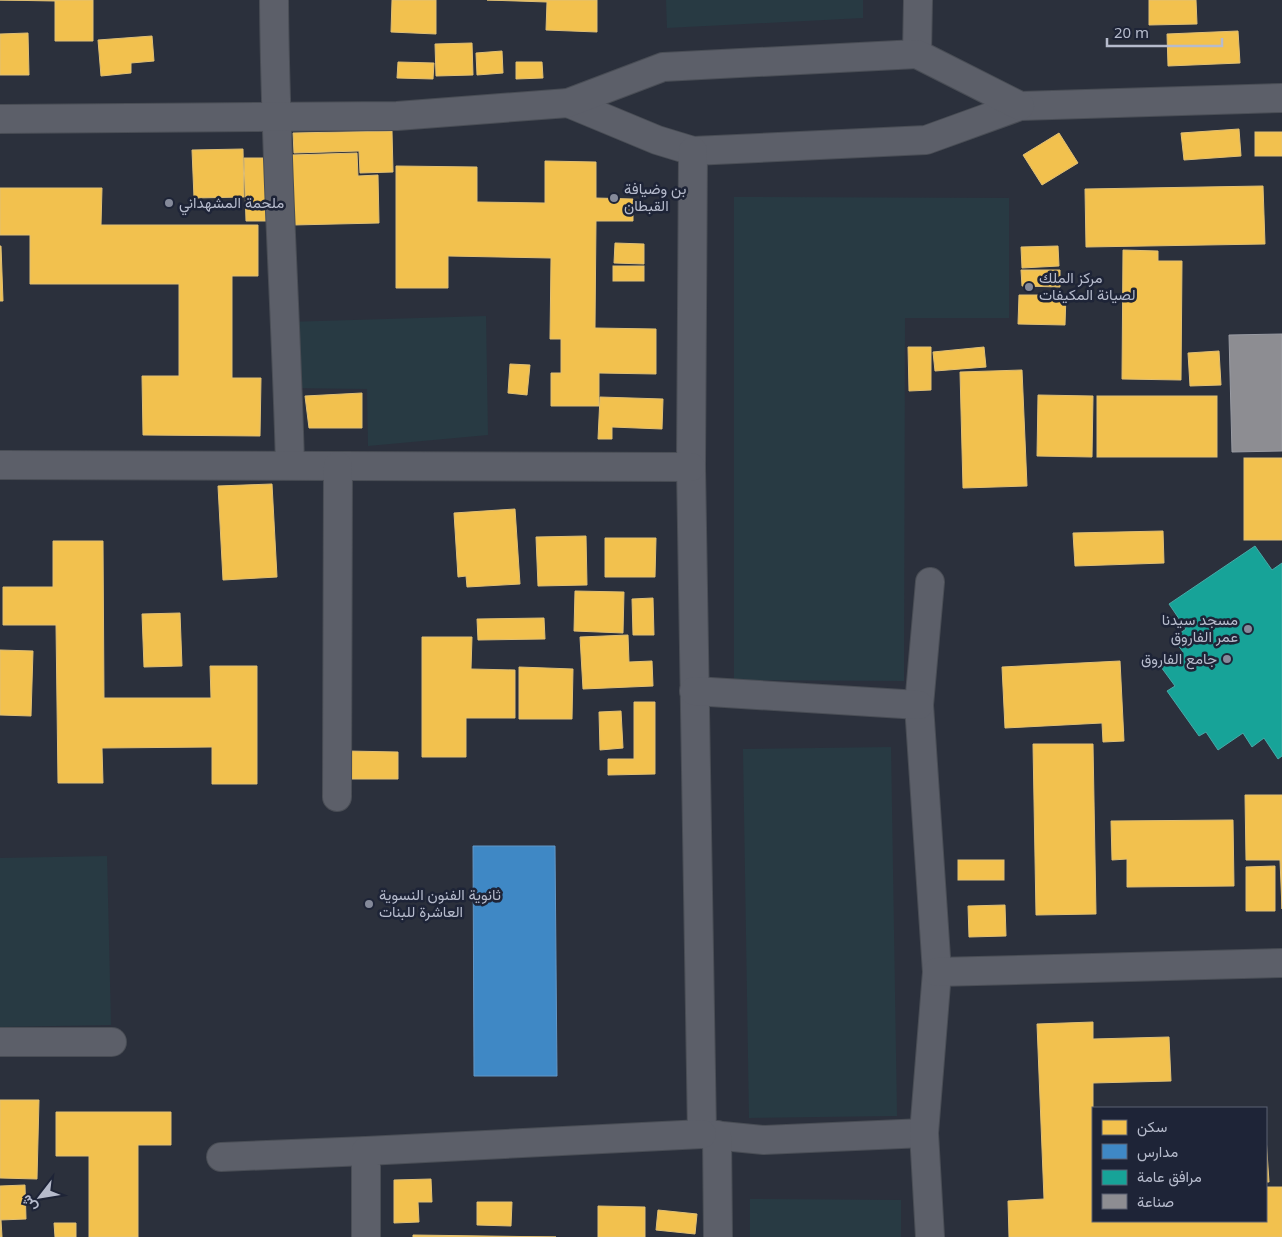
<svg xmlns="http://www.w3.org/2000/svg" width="1282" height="1237" viewBox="0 0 1282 1237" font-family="'Noto Sans',Vazirmatn,sans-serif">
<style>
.green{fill:#283a43}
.homes{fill:#f2c14e;stroke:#e0bf74}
.schools{fill:#3f88c5;stroke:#6397c7}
.public{fill:#17a398;stroke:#47aaa8}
.industry{fill:#8d8d92;stroke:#999ba3}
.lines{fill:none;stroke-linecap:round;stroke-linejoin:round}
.minor-casing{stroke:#494d55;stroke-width:30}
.minor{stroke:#5c5f69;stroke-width:28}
.poi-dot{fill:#858a9a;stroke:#1e2437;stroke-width:2}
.labels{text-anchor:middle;stroke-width:5;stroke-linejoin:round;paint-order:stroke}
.poi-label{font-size:15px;fill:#b6bbcc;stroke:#1e2437;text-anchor:start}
</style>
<rect width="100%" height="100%" fill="#2b303c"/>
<g class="green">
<polygon points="666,0 863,0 863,18 667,28"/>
<polygon points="734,197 1009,198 1009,318 905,318 904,681 734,680"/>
<polygon points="486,316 488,435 368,446 367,389 288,388 286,322"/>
<polygon points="891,747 897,1116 749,1118 743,749"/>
<polygon points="107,856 111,1025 0,1027 0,858"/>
<polygon points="750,1199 901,1200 901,1237 750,1237"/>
</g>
<g class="homes">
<polygon points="0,0 93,0 93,41 55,41 55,1"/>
<polygon points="392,0 436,0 436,34 391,32"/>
<polygon points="487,0 597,0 597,32 546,30 547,2"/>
<polygon points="1149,0 1196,0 1197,24 1149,25"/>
<polygon points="1238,31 1240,63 1168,66 1167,34"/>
<polygon points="28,33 29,75 0,75 0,34"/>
<polygon points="152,36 154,61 131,63 131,73 101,76 98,40"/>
<polygon points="472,43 473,75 436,76 435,44"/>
<polygon points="502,51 503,73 477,75 476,53"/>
<polygon points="398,62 434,63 433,79 397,78"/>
<polygon points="516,62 542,62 543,78 516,79"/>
<polygon points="1239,129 1241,156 1184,160 1181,133"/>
<polygon points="392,131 393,172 360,173 359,151 294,153 293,133"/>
<rect x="1255" y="132" width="27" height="24"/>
<polygon points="1059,133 1078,163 1042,185 1023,155"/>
<polygon points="243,149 244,197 194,198 192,150"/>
<polygon points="357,153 358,176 378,175 379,223 293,225 291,155"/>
<polygon points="244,158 264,158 266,221 246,221"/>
<polygon points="545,161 596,162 596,198 633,199 633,221 596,221 595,328 656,329 656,374 599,373 599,406 551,406 551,373 561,373 561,339 550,339 551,258 448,256 448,288 396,288 396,166 477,167 477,202 545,203"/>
<polygon points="1263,186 1265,244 1086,247 1085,189"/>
<polygon points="0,188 102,188 101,225 258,225 258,276 232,276 232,378 261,378 260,436 143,435 142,376 179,376 179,284 30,284 30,235 0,235"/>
<polygon points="615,243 644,244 644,264 614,263"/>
<polygon points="0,246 1,246 3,301 0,301"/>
<polygon points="1058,246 1059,266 1022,268 1021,247"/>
<polygon points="1123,250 1158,251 1158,261 1182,261 1181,380 1122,379"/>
<rect x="613" y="266" width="31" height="15"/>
<polygon points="1021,270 1060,270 1060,287 1022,286"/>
<polygon points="1019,295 1066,295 1065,325 1018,324"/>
<polygon points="908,347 931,347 931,390 909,391"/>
<polygon points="984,347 986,367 935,371 933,352"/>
<polygon points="1219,351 1221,385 1190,386 1188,353"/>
<polygon points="510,364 530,365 527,395 508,393"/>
<polygon points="1022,370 1027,486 963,488 960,372"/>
<polygon points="362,393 362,428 309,428 305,396"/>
<polygon points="1038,395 1093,396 1092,457 1037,456"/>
<rect x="1097" y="396" width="120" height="61"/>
<polygon points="600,397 663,399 662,429 612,427 612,439 598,439"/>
<rect x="1244" y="458" width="38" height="82"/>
<polygon points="272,484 277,577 223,580 218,486"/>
<polygon points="515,509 520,584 467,587 466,576 458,577 454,513"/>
<polygon points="1163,531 1164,563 1075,566 1073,533"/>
<polygon points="586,536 587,585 538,586 536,537"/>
<polygon points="605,538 656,538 655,577 605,577"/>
<polygon points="53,541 103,541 104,698 211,698 210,666 257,666 257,784 212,784 212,747 102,748 103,783 58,783 56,625 3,625 3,587 53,587"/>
<polygon points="575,591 624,592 623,633 574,631"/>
<polygon points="653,598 654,635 633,635 632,599"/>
<polygon points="180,613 182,666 144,667 142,614"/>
<polygon points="544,618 545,639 478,640 477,619"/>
<polygon points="628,635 629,662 652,661 653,686 583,689 580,637"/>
<polygon points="422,637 472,637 471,669 515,670 515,718 466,718 466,757 422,757"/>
<polygon points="0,650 33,651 31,716 0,715"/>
<polygon points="1120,661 1124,741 1103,742 1102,723 1005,728 1002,667"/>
<polygon points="519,667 573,669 572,719 519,719"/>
<polygon points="634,702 655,702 655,774 608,775 608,759 634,759"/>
<polygon points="621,711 623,748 600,750 599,712"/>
<polygon points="1033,744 1093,744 1096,914 1036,915"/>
<polygon points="347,751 398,752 398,779 348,779"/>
<polygon points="1245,795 1282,795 1282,909 1280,860 1246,860"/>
<polygon points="1233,820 1234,886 1127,887 1127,859 1112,860 1111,821"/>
<rect x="958" y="860" width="46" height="20"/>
<polygon points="1275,866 1275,911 1246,911 1246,867"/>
<polygon points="1005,905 1006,936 969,937 968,906"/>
<polygon points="1093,1022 1093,1039 1169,1037 1171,1081 1093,1083 1093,1221 1266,1221 1266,1187 1282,1187 1282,1237 1009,1237 1008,1201 1044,1199 1037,1024"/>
<polygon points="0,1100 39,1100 37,1179 0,1178"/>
<polygon points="56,1112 171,1112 171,1145 138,1145 138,1237 89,1237 89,1156 56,1156"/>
<polygon points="1266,1137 1269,1182 1266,1182"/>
<polygon points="431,1179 432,1202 418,1202 419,1222 394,1223 394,1180"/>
<polygon points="25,1185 26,1219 0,1220 0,1186"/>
<polygon points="477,1202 512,1202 511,1226 477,1225"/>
<polygon points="598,1206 645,1207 645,1237 598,1237"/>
<polygon points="658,1210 697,1214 695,1234 656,1230"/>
<polygon points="0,1220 1,1220 2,1237 0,1237"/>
<polygon points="54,1223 76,1223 76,1237 55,1237"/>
<polygon points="413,1235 556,1237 413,1237"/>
</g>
<polygon class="schools" points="473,846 555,846 557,1076 474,1076"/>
<polygon class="public" points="1255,546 1272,570 1282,563 1282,756 1278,759 1264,738 1252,747 1243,733 1218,750 1206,732 1199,736 1167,691 1175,686 1161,667 1183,652 1173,638 1186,629 1169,604"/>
<polygon class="industry" points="1282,334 1282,451 1232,452 1229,335"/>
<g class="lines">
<g class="minor-casing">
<g id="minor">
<path d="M 274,0 C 275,155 286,310 290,465"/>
<polyline points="917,54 918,0"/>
<polyline points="568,103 657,140 693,151 926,140 1020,106 1282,98"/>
<polyline points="0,119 397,116 568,103 663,67 917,54 1020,106"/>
<polyline points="693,151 691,467 702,1134 764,1140 924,1133"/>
<polyline points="0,465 691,467"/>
<polyline points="930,582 919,705 937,972 924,1133 930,1237"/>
<polyline points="694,691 919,705"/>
<polyline points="337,797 338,466"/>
<polyline points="937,972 1282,963"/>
<polyline points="0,1042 112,1042"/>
<polyline points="717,1135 718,1237"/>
<polyline points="221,1157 366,1151"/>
<polyline points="366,1237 366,1151 702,1134"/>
</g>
</g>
<use href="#minor" class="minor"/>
</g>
<g class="poi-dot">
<circle cx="614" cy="198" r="5"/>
<circle cx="169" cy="203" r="5"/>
<circle cx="1029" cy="287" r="5"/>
<circle cx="1248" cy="629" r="5"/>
<circle cx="1227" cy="659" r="5"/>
<circle cx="369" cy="904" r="5"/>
</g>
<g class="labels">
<g class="poi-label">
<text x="624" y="194">بن وضيافة<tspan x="624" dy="17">القبطان</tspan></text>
<text x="179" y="208">ملحمة المشهداني</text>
<text x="1039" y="283">مركز الملك<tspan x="1039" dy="17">لصيانة المكيفات</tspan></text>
<text x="1238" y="625" text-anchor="end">مسجد سيدنا<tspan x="1238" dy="17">عمر الفاروق</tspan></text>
<text x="1217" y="664" text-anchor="end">جامع الفاروق</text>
<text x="379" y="900">ثانوية الفنون النسوية<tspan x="379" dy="17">العاشرة للبنات</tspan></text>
</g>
</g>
<rect x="1092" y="1107" width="175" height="115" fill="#1e2437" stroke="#5b6073"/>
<rect x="1102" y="1120" width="25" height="15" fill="#f2c14e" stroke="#5b6073"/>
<text x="1137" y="1132" font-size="15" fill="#b6bbcc">سكن</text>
<rect x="1102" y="1144" width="25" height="15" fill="#3f88c5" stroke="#5b6073"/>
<text x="1137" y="1157" font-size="15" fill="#b6bbcc">مدارس</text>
<rect x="1102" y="1170" width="25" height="15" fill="#17a398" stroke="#5b6073"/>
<text x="1137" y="1182" font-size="15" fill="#b6bbcc">مرافق عامة</text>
<rect x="1102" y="1194" width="25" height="15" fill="#8d8d92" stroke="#5b6073"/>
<text x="1137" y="1207" font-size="15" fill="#b6bbcc">صناعة</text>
<g transform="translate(40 1197) rotate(239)" stroke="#1e2437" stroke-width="4" paint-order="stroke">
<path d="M0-4L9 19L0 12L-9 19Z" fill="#b6bbcc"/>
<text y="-8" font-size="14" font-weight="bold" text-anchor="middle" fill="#b6bbcc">ش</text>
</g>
<path d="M1107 38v8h115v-8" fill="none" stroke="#b6bbcc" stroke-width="2.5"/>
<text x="1114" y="38" font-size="15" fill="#b6bbcc" stroke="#1e2437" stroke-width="4" paint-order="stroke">20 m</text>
</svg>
